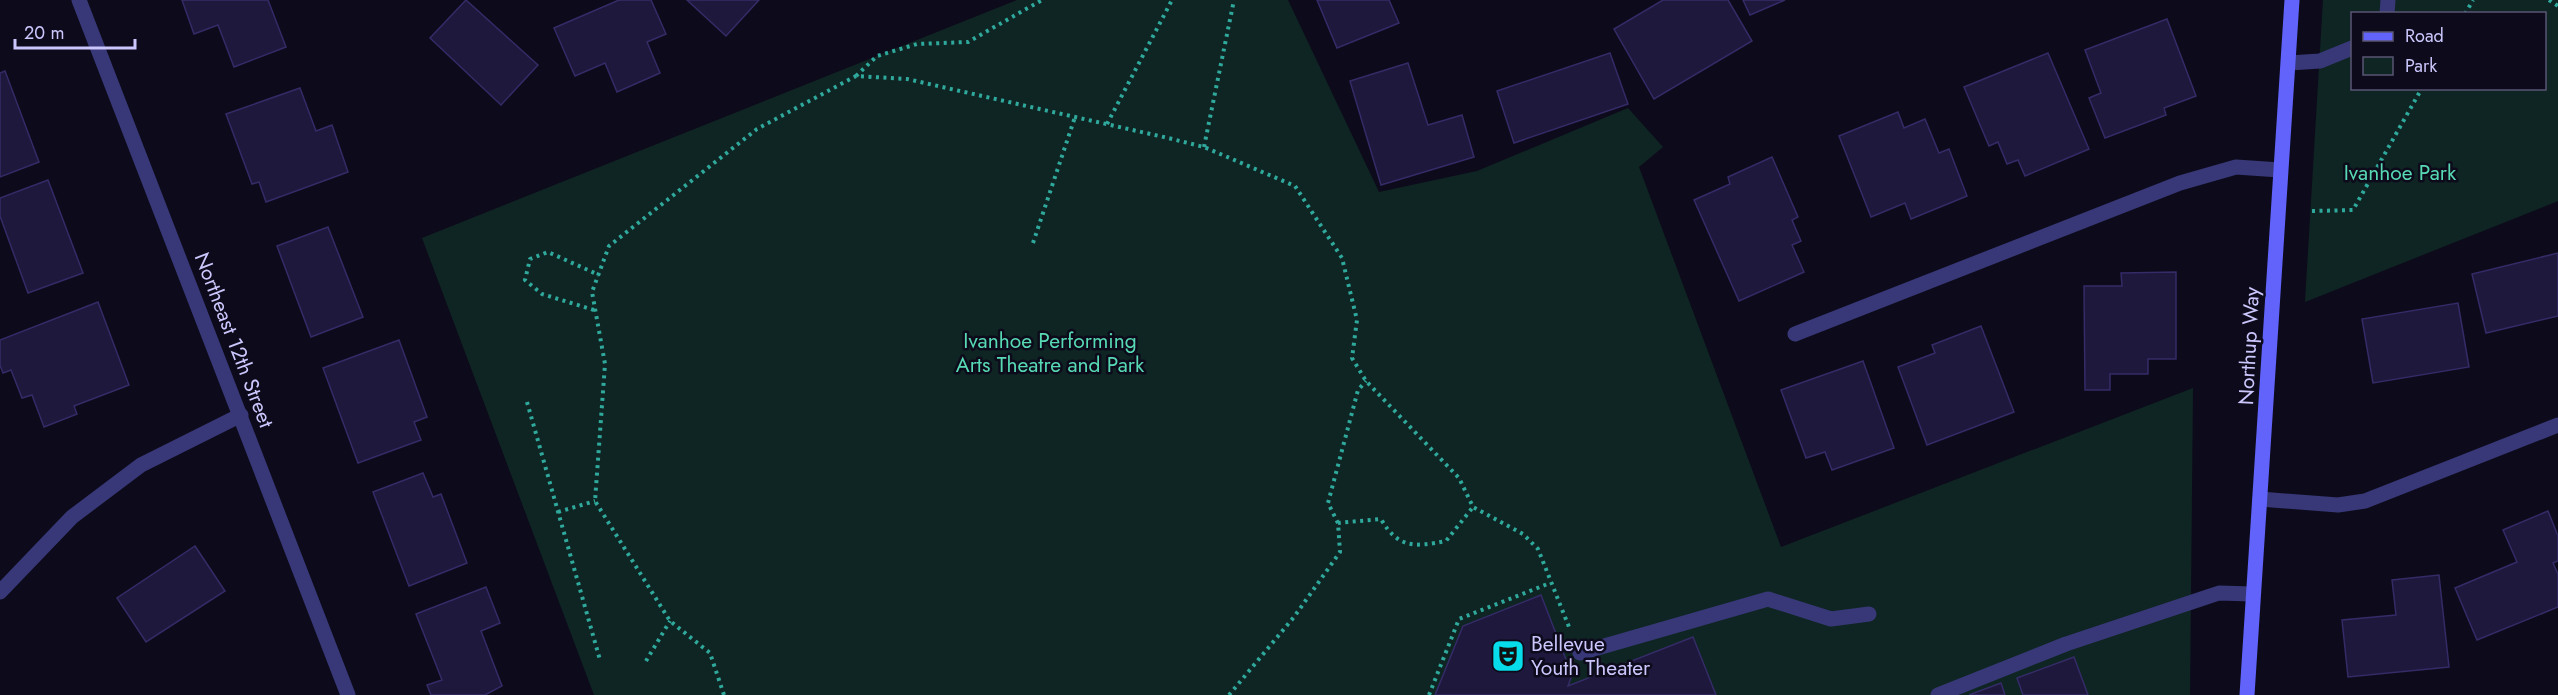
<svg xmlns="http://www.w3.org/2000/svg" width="2558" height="695" viewBox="0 0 2558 695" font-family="Jost,sans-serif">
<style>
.green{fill:#0f2523;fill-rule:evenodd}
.building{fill:#1e183c;stroke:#342b67;stroke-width:1.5}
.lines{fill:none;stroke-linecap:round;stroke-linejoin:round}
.path{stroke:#30a99d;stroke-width:4;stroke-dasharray:3 4.5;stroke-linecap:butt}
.lane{stroke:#383879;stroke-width:15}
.street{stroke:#383879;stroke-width:15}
.secondary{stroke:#6163fb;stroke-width:15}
.labels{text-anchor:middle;stroke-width:5;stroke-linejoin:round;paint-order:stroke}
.park-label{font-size:21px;fill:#57dab4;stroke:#0d0b1b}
.street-label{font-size:21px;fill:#cbc7fd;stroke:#0d0b1b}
.poi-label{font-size:21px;fill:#cbc7fd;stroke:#0d0b1b;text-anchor:start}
</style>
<rect width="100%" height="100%" fill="#0d0b1b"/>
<g class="green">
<polygon points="1017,0 1288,0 1379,192 1477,171 1628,108 1663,147 1639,167 1781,547 2193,388 2190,695 594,695 422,238"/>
<path d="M 2323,0 L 2558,0 L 2558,201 L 2305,302 ZM 2352,14 L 2544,14 L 2544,88 L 2352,88 Z"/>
</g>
<g class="building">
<polygon points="182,0 268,0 286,47 234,67 218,25 194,34"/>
<polygon points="466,0 538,65 501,105 430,38"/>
<polygon points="619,0 651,0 666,34 647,42 660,73 617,92 605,63 575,76 554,28"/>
<polygon points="687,0 759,0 726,36"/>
<polygon points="1317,0 1389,0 1399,23 1337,48"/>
<polygon points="1663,0 1728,0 1752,41 1654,99 1614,29"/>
<polygon points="1743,0 1785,0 1750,15"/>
<polygon points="2167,19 2196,96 2164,108 2166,115 2105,138 2089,98 2101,93 2085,50"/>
<polygon points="1610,53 1628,104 1514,143 1497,91"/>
<polygon points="2048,53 2089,149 2025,176 2018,160 2007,164 1998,142 1989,146 1964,87"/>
<polygon points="1408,63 1428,125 1462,115 1474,157 1381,185 1350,81"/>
<polygon points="5,71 39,162 0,177 0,73"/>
<polygon points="300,88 316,131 332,125 348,172 266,202 259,182 252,184 226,114"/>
<polygon points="1898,112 1904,128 1925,119 1939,153 1949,149 1967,196 1911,219 1905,203 1871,217 1839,136"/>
<polygon points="1772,157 1798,217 1792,220 1801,241 1792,245 1804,272 1739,301 1694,200 1730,184 1728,177"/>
<polygon points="48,180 83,273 28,293 0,216 0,198"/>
<polygon points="328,227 363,317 311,337 277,246"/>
<polygon points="2558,253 2558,316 2486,333 2472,274"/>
<polygon points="2176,272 2176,359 2148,359 2148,374 2110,374 2110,390 2085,390 2084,286 2122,286 2121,273"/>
<polygon points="98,302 129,385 74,406 77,414 44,427 32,395 22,398 11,370 3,373 0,365 0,340"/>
<polygon points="2458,303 2469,367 2373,383 2362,319"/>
<polygon points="1981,326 2014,412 1927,445 1898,367 1935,353 1932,345"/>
<polygon points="399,340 427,417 414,422 421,440 358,463 323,368"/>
<polygon points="1863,361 1894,448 1832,470 1825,452 1806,458 1781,390"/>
<polygon points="423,473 433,497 441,494 467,563 409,586 373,492"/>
<polygon points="2548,511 2558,536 2558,561 2553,563 2558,574 2558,607 2477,640 2455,588 2517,562 2503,530"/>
<polygon points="195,546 225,591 146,642 117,598"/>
<polygon points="2439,575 2449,667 2348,677 2342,620 2396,615 2392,580"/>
<polygon points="486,587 500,623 481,631 502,686 485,695 431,695 427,685 442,680 416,614"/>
<polygon points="1541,595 1572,675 1568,686 1693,637 1716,695 1435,695 1463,626"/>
<polygon points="2074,657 2088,695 2023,695 2017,678"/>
<polygon points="2001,683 2005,695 1969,695"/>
</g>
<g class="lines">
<g class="path">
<polyline points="2549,0 2558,6"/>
<polyline points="2465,14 2473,0"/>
<polyline points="856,76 877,56 917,44 968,42 1042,0"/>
<polyline points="1107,124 1172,0"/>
<polyline points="1204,147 1234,0"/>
<polyline points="2312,211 2353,210 2422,88"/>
<polyline points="1033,243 1075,117"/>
<polyline points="594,310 542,294 525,280 530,259 548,252 599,275"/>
<polyline points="527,402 600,660"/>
<polyline points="558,512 595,501"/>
<polyline points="1338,523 1328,503 1358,390 1366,381"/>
<polyline points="646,661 670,621"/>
<polyline points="724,695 710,653 670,621 595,501 605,364 592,292 609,246 757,129 856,76 907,79 1168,138 1204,147 1295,186 1342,258 1357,320 1352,358 1366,381 1459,478 1473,507 1523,534 1538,549 1569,627"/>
<path d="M 1229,695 L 1294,617 L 1340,552 L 1338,523 L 1381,519 C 1398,549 1415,547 1446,541 L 1473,507"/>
<polyline points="1429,695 1459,619 1550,583"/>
</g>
<g class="lane">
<polyline points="2387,14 2388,0"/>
<polyline points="2289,63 2320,61 2352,48"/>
<polyline points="1795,334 2180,183 2236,167 2280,170"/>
<polyline points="1580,653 1768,599 1831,619 1869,614"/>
<polyline points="1938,695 2066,644 2219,593 2252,594"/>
</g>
<g class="street">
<polyline points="79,0 348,695"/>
<polyline points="2260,499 2338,505 2365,501 2558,425"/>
<polyline points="0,592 72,517 141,465 241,415"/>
</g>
<polyline class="secondary" points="2247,695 2292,0"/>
</g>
<defs>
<g id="theatre-square" transform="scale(1.725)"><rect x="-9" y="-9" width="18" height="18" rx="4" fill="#07dcea" stroke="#0d0b1b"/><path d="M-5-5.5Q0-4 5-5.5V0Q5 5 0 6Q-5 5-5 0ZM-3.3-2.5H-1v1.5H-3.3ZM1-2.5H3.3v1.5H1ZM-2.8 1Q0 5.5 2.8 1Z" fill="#111"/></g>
</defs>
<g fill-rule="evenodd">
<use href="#theatre-square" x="1508" y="656"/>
</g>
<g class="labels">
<g class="park-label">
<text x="2400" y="180">Ivanhoe Park</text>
<text x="1050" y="348">Ivanhoe Performing<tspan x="1050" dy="24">Arts Theatre and Park</tspan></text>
</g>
<g class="street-label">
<text transform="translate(234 340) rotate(69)" y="7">Northeast 12th Street</text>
<text transform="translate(2249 346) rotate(-87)" y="7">Northup Way</text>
</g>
<g class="poi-label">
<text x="1531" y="651">Bellevue<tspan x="1531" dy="24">Youth Theater</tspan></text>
</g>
</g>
<rect x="2351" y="12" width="195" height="78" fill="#0d0b1b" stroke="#595675" stroke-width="1.5"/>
<rect x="2363" y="32" width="30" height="9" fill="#6163fb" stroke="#595675" stroke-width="1.5"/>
<text x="2405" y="42" font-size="18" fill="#cbc7fd">Road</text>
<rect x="2363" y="57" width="30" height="18" fill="#0f2523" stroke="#595675" stroke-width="1.5"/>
<text x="2405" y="72" font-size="18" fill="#cbc7fd">Park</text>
<path d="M15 39v9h120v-9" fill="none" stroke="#cbc7fd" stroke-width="3"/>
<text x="24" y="39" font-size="18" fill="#cbc7fd" stroke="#0d0b1b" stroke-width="4.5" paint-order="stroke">20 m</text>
</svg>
